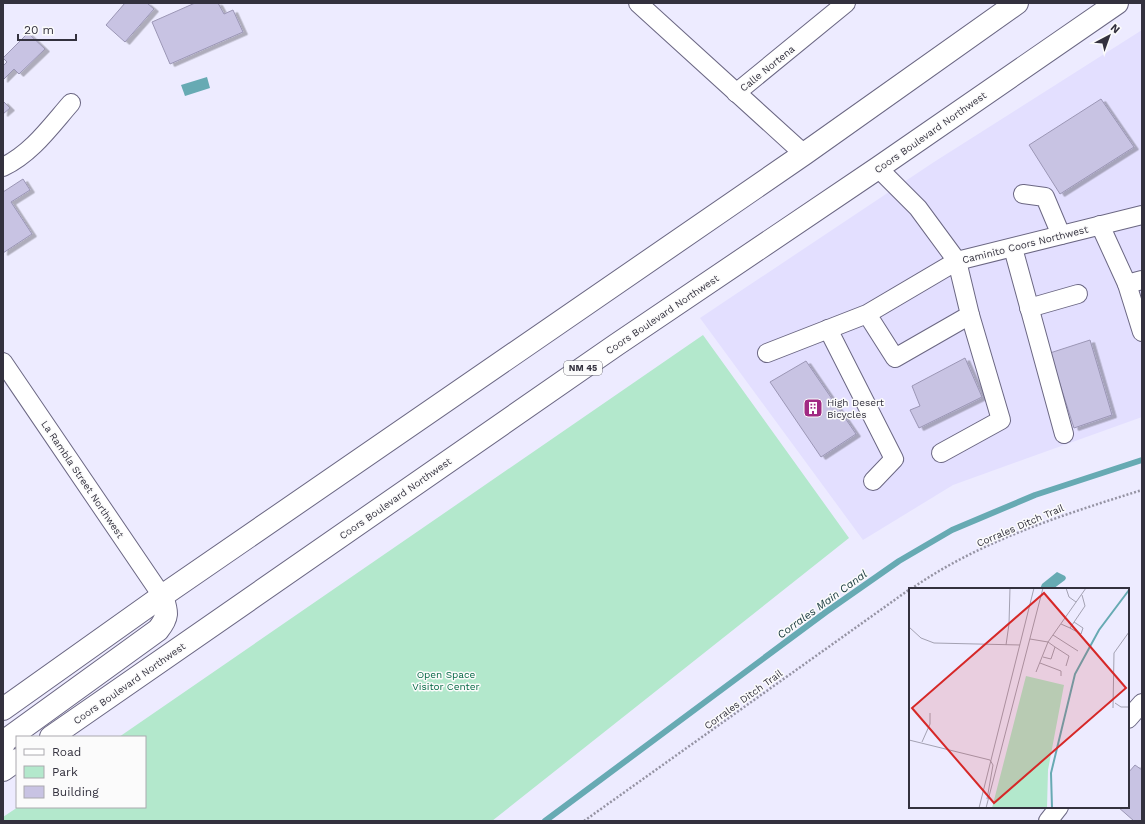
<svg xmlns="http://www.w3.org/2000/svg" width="1145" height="824" viewBox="0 0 1145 824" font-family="'Work Sans',sans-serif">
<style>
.built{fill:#e3dfff}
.green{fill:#b3e8cc}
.water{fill:#67aab3}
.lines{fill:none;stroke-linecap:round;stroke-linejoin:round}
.stream{stroke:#67aab3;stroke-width:6}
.building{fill:#c8c3e3;stroke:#9b96b5;filter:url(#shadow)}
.minor-casing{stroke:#6b6783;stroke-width:20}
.major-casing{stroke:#6b6783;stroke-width:24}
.path{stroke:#9593a3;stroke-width:2.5;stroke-dasharray:2 2;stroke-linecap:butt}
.minor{stroke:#fff;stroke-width:18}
.major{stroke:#fff;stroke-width:22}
.labels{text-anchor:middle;stroke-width:3;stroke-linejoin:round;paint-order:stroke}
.shield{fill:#fbfbfb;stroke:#6f6e77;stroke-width:1}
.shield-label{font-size:9px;font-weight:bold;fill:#33313e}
.street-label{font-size:10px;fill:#33313e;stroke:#fbfbfb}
.poi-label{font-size:10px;fill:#33313e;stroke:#fbfbfb;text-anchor:start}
.park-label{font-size:10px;fill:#056845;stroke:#fbfbfb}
.water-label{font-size:11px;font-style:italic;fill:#133539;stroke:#fbfbfb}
.inset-river{fill:none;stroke:#67aab3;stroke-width:2}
.inset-road{fill:none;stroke:#a3a1b2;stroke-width:1}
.view{fill:#d62828;fill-opacity:0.15;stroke:#d62828;stroke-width:2}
.inset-edge{fill:none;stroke:#33313e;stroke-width:2}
</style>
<defs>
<filter id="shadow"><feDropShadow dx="4.5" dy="2.5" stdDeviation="0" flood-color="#0004"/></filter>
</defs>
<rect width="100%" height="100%" fill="#edebff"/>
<polygon class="built" points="1142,30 1142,417 953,485 863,540 700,318 934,162"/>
<polygon class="green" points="703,335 849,538 492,821 3,821 3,817 18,807 145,807 145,737 119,737"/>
<g class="water">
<polygon points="207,77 210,88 185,96 181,85"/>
<polygon points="1057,572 1065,576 1066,578 1065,580 1053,589 1040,589 1042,584"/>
</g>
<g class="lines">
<polyline class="stream" points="545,821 826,612 899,561 952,530 1035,495 1142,460"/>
</g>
<g class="building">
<polygon points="125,3 147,3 154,9 125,42 106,25"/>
<polygon points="195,3 218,3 224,14 233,10 243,32 170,64 152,22"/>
<polygon points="28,33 45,49 19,74 14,69 3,80 3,66 7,62 3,58"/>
<polygon points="1101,99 1134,147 1060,194 1029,145"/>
<polygon points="3,101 10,108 3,114"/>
<polygon points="23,179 30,190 11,202 32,234 3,253 3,192"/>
<polygon points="1090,340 1112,415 1074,428 1050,353"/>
<polygon points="965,358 982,397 919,428 910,410 920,406 912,386"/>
<polygon points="806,361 856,434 821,457 770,382"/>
<polygon points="1135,765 1142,770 1142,821 1134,821 1118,807 1128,807 1128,773"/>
</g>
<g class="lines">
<g class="minor-casing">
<g id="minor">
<polyline points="638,3 804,154"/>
<polyline points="736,93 846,3"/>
<path d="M 3,167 C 32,153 50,127 71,103"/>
<polyline points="878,168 918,208 957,261 1142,215"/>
<polyline points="1023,194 1045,197 1061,235"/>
<polyline points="1100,225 1127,284 1142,280"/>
<polyline points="1013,248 1064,434"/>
<polyline points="1127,284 1142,332"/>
<polyline points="1029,308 1078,294"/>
<polyline points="828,329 894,459 873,481"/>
<polyline points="767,353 867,314 957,261 970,315 895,358 867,314"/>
<polyline points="3,362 162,596"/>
<polyline points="941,453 1001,420 970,315"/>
<polyline points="1128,719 1142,703"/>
<polyline points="1048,821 1059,807"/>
</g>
</g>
<g class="major-casing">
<g id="major">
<polyline points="3,709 162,596 804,154 1017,3"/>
<polyline points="51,737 616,345 878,168 1117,3"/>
<path d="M 3,745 L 6,740 L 158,630 C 169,616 167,612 162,596"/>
<polyline points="3,770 17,760"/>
</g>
</g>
<g class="path">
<path d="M 911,589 C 980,541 1062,515 1142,490"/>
<polyline points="584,821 910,589"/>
</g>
<use href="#minor" class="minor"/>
<use href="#major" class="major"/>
</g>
<defs>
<g id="building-square" transform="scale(1)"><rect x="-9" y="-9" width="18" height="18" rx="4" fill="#a12a83" stroke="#fbfbfb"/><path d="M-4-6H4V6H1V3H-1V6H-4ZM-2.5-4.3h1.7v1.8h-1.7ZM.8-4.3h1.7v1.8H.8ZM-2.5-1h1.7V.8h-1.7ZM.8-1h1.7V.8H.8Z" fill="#fff"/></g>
</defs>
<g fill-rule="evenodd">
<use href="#building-square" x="813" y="408"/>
</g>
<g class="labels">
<rect class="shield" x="564" y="361" width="38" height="14" rx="3"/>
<g class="shield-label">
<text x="583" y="371">NM 45</text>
</g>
<g class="street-label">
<text transform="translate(767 68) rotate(-39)" y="4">Calle Nortena</text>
<text transform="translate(930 132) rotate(-35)" y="4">Coors Boulevard Northwest</text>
<text transform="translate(1025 244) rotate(-14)" y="4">Caminito Coors Northwest</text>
<text transform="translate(662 314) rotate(-34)" y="4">Coors Boulevard Northwest</text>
<text transform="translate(83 479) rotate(56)" y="4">La Rambla Street Northwest</text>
<text transform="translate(395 498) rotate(-35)" y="4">Coors Boulevard Northwest</text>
<text transform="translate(1020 525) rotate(-23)" y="4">Corrales Ditch Trail</text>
<text transform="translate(129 683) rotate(-35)" y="4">Coors Boulevard Northwest</text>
<text transform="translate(743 699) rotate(-36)" y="4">Corrales Ditch Trail</text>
</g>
<g class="poi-label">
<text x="827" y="406">High Desert<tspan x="827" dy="12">Bicycles</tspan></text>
</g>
<g class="park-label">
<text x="446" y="678">Open Space<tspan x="446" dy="12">Visitor Center</tspan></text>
</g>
<g class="water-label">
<text transform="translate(822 604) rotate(-36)" y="4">Corrales Main Canal</text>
</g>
</g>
<g transform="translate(909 588)">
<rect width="220" height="220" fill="#edebff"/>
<path d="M 117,88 L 155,97 L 139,182 L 138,220 L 83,220 Z" fill="#b3e8cc"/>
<path class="inset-river" d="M 143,220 L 142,185 L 166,86 L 190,42 L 220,2"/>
<path class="inset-road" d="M 157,0 L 160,9 L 167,14M 152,36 L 161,40 L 176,18 L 173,7M 0,39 L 12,50 L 25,55 L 111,57M 161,40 L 172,46 L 174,40 L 165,34M 144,47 L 169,63M 121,51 L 139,54 L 177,0M 97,57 L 100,36 L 101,0M 146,59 L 160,68 L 157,78M 131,75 L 152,83 L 152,88M 127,84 L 139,54 L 146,59 L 142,71 L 134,69M 206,115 L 212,119 L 220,119M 204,120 L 205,65 L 220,44M 0,152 L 81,172M 13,154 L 21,136 L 21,125M 78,211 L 84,177 L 81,172M 70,220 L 125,0M 77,220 L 134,0"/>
<path class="view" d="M 135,5 L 217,100 L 85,215 L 3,120 Z"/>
<rect width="220" height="220" class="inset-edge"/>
</g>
<rect width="1145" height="824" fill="none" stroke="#33313e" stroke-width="8"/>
<rect x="16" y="736" width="130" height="72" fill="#fbfbfb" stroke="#abaaaf"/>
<rect x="24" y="749" width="20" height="6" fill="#ffffff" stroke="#abaaaf"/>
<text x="52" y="756" font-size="12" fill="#33313e">Road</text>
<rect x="24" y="766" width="20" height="12" fill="#b3e8cc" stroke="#abaaaf"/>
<text x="52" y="776" font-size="12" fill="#33313e">Park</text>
<rect x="24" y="786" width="20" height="12" fill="#c8c3e3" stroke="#abaaaf"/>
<text x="52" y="796" font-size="12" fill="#33313e">Building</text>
<g transform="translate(1109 36) rotate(41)" stroke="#fbfbfb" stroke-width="3" paint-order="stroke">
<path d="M0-3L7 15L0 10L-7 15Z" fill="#33313e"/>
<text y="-6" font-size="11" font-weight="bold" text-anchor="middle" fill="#33313e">N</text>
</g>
<path d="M18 34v6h58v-6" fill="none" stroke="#33313e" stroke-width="2"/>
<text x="24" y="34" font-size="12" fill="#33313e" stroke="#fbfbfb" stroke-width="3" paint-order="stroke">20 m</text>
</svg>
